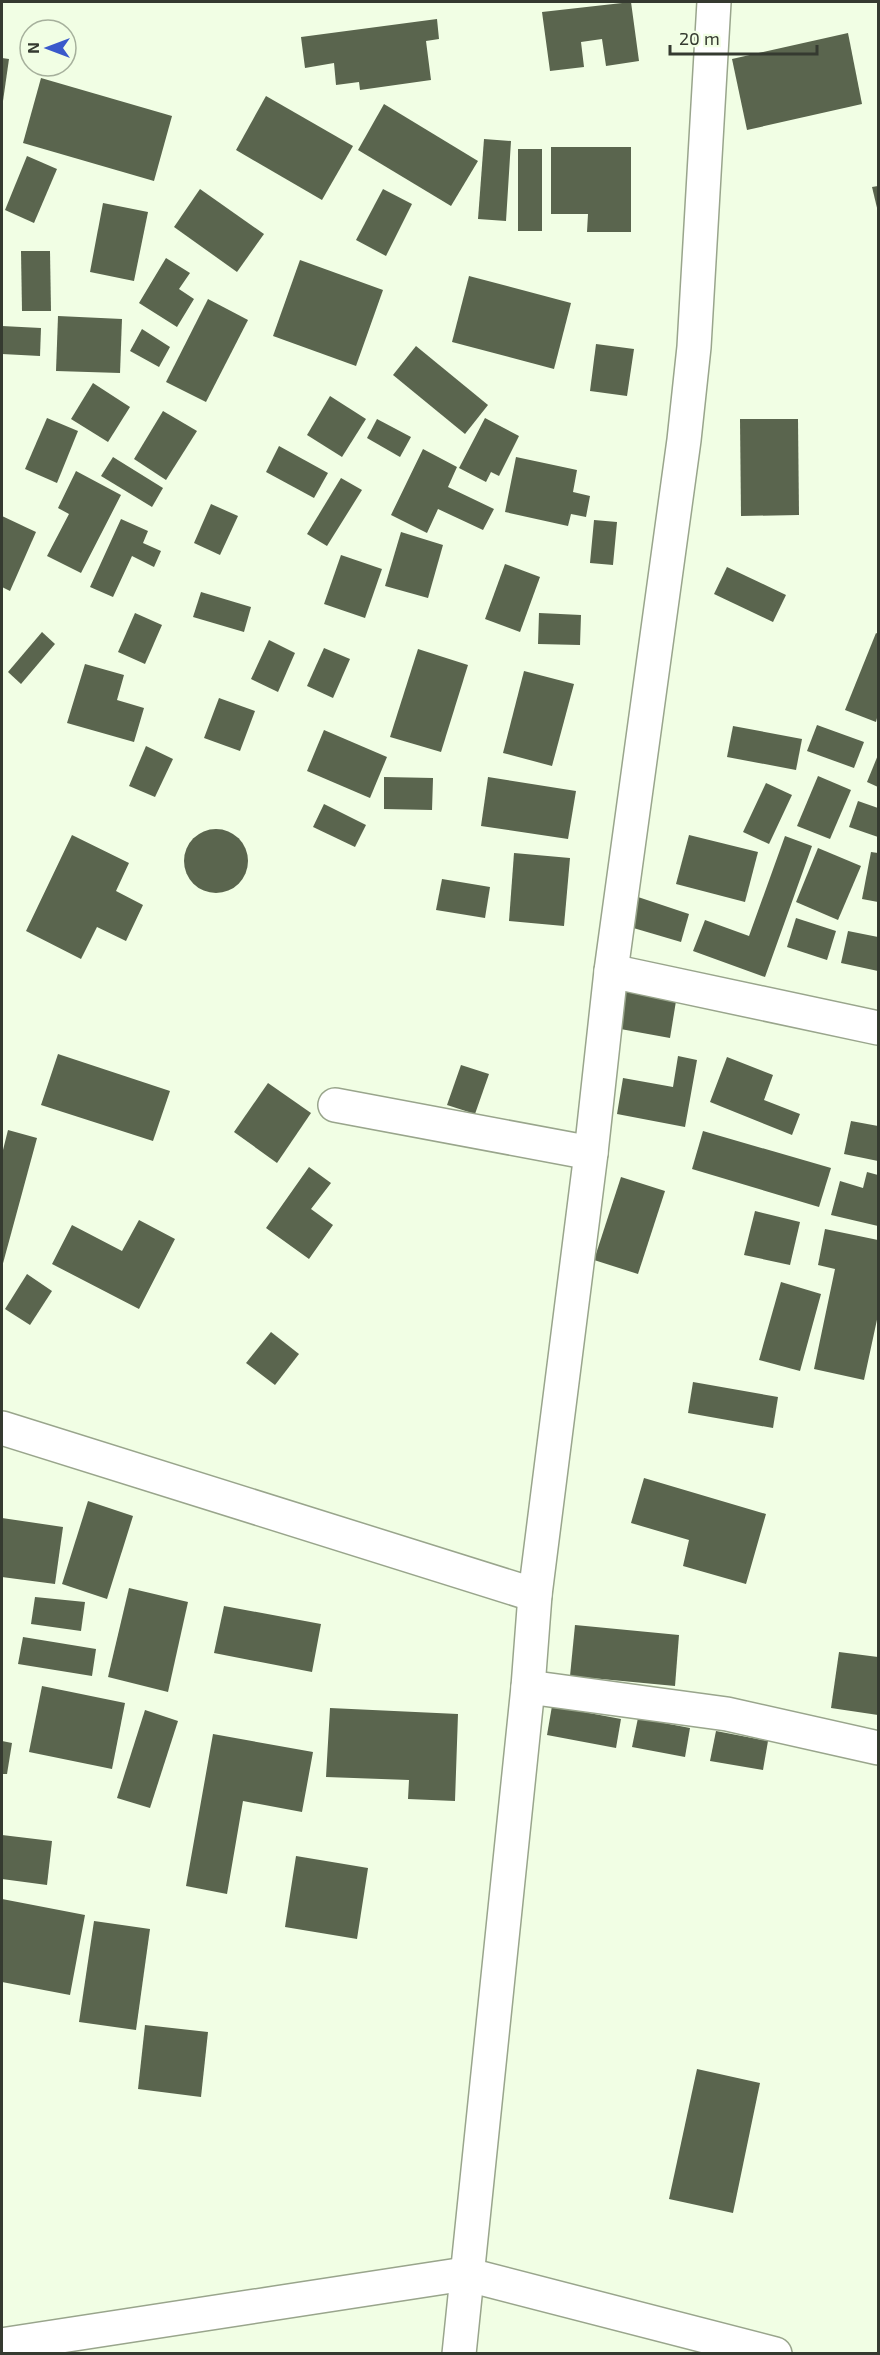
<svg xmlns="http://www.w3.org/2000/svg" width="880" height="2355" viewBox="0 0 880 2355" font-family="'Exo 2',sans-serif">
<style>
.building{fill:#5a654e}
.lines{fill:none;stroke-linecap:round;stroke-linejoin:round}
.minor-casing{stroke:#99a58c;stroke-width:36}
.minor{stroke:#fff;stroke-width:33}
</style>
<rect width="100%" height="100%" fill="#f1fee4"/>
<g class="building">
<polygon points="631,2 639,61 606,66 602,39 581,42 584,67 550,71 542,12"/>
<polygon points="437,19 439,39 426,41 431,80 360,90 359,82 336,85 334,63 305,68 301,37"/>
<polygon points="848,33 862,104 747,130 732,59"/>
<polygon points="2,58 9,59 3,101 2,100"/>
<polygon points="41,78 172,116 154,181 23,143"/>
<polygon points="266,96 353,146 322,200 236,150"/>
<polygon points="384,104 478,161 451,206 358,150"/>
<polygon points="484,139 511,141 506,221 478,219"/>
<polygon points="551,147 631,147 631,232 587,232 588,214 551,214"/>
<rect x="518" y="149" width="24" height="82"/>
<polygon points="27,156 57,169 34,223 5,210"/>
<polygon points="878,186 878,212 872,187"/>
<polygon points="200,189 264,234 237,272 174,227"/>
<polygon points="383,189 412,204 386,256 356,240"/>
<polygon points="103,203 148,212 134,281 90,272"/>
<polygon points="21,251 50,251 51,311 22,311"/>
<polygon points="166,258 190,273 179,289 194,299 177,327 139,303"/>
<polygon points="300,260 383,290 356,366 273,336"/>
<polygon points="469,276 571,303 554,369 452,342"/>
<polygon points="208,299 248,320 206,402 166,382"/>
<polygon points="58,316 122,319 120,373 56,371"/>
<polygon points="2,326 41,328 40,356 2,354"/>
<polygon points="142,329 170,347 159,367 130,351"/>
<polygon points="596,344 634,349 627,396 590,391"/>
<polygon points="416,346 488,405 465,434 393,375"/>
<polygon points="93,383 130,407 108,442 71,419"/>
<polygon points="330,396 366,419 342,457 307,435"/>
<polygon points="163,411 197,431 166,480 134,459"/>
<polygon points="47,418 78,431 57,483 25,469"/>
<polygon points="485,418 519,436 499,476 491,472 486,482 459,468"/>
<polygon points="377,419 411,437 400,457 367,438"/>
<polygon points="740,419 798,419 799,515 741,516"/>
<polygon points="279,446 328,473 314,498 266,472"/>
<polygon points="423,449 457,467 448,487 494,509 483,530 438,509 427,533 391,515"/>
<polygon points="113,457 163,488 152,507 101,476"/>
<polygon points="516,457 577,470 573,492 590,496 586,517 571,514 568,526 505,512"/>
<polygon points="76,471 121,495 81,573 47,556 69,514 58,508"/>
<polygon points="341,478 362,490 327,546 307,534"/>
<polygon points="211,504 238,516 220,555 194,543"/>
<polygon points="2,516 36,532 10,591 2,587"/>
<polygon points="121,519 148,531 143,543 161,551 154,567 132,556 113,597 90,587"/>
<polygon points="594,520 617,522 613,565 590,563"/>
<polygon points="401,532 443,545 428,598 385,586"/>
<polygon points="341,555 382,569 365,618 324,604"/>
<polygon points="505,564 540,577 520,632 485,619"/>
<polygon points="727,567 786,595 773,622 714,594"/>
<polygon points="201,592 251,607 244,632 193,617"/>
<polygon points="135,613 162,625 145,664 118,652"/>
<polygon points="539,613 581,615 580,645 538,644"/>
<polygon points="42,632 55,644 21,684 8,672"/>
<polygon points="876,633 878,634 878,714 876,722 845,710"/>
<polygon points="269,640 295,653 278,692 251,679"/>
<polygon points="324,648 350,659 333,698 307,686"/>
<polygon points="418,649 468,665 441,752 390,737"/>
<polygon points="85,664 124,675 117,700 144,708 134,742 67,723"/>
<polygon points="524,671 574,684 552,766 503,753"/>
<polygon points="219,698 255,711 240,751 204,738"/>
<polygon points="817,725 864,742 854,768 807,751"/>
<polygon points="733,726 802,739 796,770 727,757"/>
<polygon points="324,730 387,757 370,798 307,771"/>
<polygon points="146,746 173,759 155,797 129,786"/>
<polygon points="878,755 878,787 867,782"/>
<polygon points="818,776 851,790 830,839 797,826"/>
<polygon points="384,777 433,778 432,810 384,809"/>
<polygon points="488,777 576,791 568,839 481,826"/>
<polygon points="766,783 792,795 769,844 743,832"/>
<polygon points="858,801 878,808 878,837 849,827"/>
<polygon points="324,804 366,825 355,847 313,827"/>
<circle cx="216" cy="861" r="32"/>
<polygon points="72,835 129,863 116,891 143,905 126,941 97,927 81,959 26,931"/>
<polygon points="689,835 758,852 745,902 676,884"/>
<polygon points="785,836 812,846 765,977 693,951 705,920 749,936"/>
<polygon points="818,848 861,866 838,920 796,902"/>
<polygon points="871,852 878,853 878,902 862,899"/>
<polygon points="514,853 570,858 564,926 509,921"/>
<polygon points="442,879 490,887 485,918 436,910"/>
<polygon points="638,897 689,914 681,942 630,927"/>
<polygon points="796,918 836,931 827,960 787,947"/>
<polygon points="848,931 878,937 878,971 841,963"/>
<polygon points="622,990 676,1001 670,1038 615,1028"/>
<polygon points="58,1054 170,1091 153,1141 41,1105"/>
<polygon points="678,1056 697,1060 685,1127 617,1114 623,1078 673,1087"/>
<polygon points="727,1057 773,1075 764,1100 800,1114 792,1135 710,1102"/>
<polygon points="461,1065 489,1074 475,1114 447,1105"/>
<polygon points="268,1083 311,1113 277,1163 234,1132"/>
<polygon points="851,1121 878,1126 878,1161 844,1154"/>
<polygon points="8,1130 37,1138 2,1267 2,1154"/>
<polygon points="703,1131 831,1168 819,1207 692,1169"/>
<polygon points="309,1167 331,1183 311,1209 333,1225 309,1259 266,1228"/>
<polygon points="867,1172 878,1175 878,1226 831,1215 840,1181 863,1188"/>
<polygon points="621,1177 665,1191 638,1274 594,1260"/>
<polygon points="755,1211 800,1222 790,1265 744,1255"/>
<polygon points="139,1220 175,1239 139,1309 52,1264 72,1225 122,1251"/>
<polygon points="825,1229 878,1240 878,1315 864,1380 814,1369 835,1269 818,1265"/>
<polygon points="27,1274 52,1291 30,1325 5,1309"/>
<polygon points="781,1282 821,1294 800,1371 759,1360"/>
<polygon points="271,1332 299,1354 275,1385 246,1363"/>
<polygon points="693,1382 778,1397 773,1428 688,1413"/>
<polygon points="644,1478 766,1514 746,1584 683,1566 689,1540 631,1523"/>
<polygon points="88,1501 133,1516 107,1599 62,1584"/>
<polygon points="2,1518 63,1527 55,1584 2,1577"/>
<polygon points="129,1588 188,1602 168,1692 108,1677"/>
<polygon points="35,1597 85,1602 81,1631 31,1624"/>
<polygon points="224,1606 321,1624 312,1672 214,1653"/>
<polygon points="575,1625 679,1635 675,1686 570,1676"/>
<polygon points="23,1637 96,1649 92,1676 18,1664"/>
<polygon points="839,1652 878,1657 878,1715 831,1708"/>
<polygon points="42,1686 125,1703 112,1769 29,1752"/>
<polygon points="552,1706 621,1719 616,1748 547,1735"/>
<polygon points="330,1708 458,1714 455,1801 408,1799 409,1780 326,1777"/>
<polygon points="145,1710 178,1721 150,1808 117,1798"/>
<polygon points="638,1718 690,1728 685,1757 632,1747"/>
<polygon points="716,1731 768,1741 763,1770 710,1761"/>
<polygon points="213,1734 313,1752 302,1812 243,1801 227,1894 186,1886"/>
<polygon points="2,1741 12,1743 7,1774 2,1774"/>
<polygon points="2,1835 52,1841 47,1885 2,1879"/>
<polygon points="296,1856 368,1868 357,1939 285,1927"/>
<polygon points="2,1899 85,1915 70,1995 2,1982"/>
<polygon points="94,1921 150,1929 136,2030 79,2022"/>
<polygon points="145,2025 208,2032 201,2097 138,2089"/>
<polygon points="697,2069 760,2083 733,2213 669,2199"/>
</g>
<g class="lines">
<g class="minor-casing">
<g id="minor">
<polyline points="611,971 878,1028"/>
<polyline points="335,1105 591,1153"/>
<polyline points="2,1428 535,1595"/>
<polyline points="528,1687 727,1714 878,1748"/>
<polyline points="2,2345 465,2274 775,2354"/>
<polyline points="459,2354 528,1687 535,1595 591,1153 611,971 684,440 694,347 714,2"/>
</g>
</g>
<use href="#minor" class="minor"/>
</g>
<rect width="880" height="2355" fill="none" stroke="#353a30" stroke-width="6"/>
<g transform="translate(48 48) rotate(270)"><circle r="28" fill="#f1fee4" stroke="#a6b09c" stroke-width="1.5"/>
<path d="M0-4.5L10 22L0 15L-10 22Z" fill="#3a59cb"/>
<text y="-9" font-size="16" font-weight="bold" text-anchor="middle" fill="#353a30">N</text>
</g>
<path d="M670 45v9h147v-9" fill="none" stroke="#353a30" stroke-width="3"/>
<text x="679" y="45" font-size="18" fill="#353a30" stroke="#f1fee4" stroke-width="4.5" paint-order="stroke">20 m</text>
</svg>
